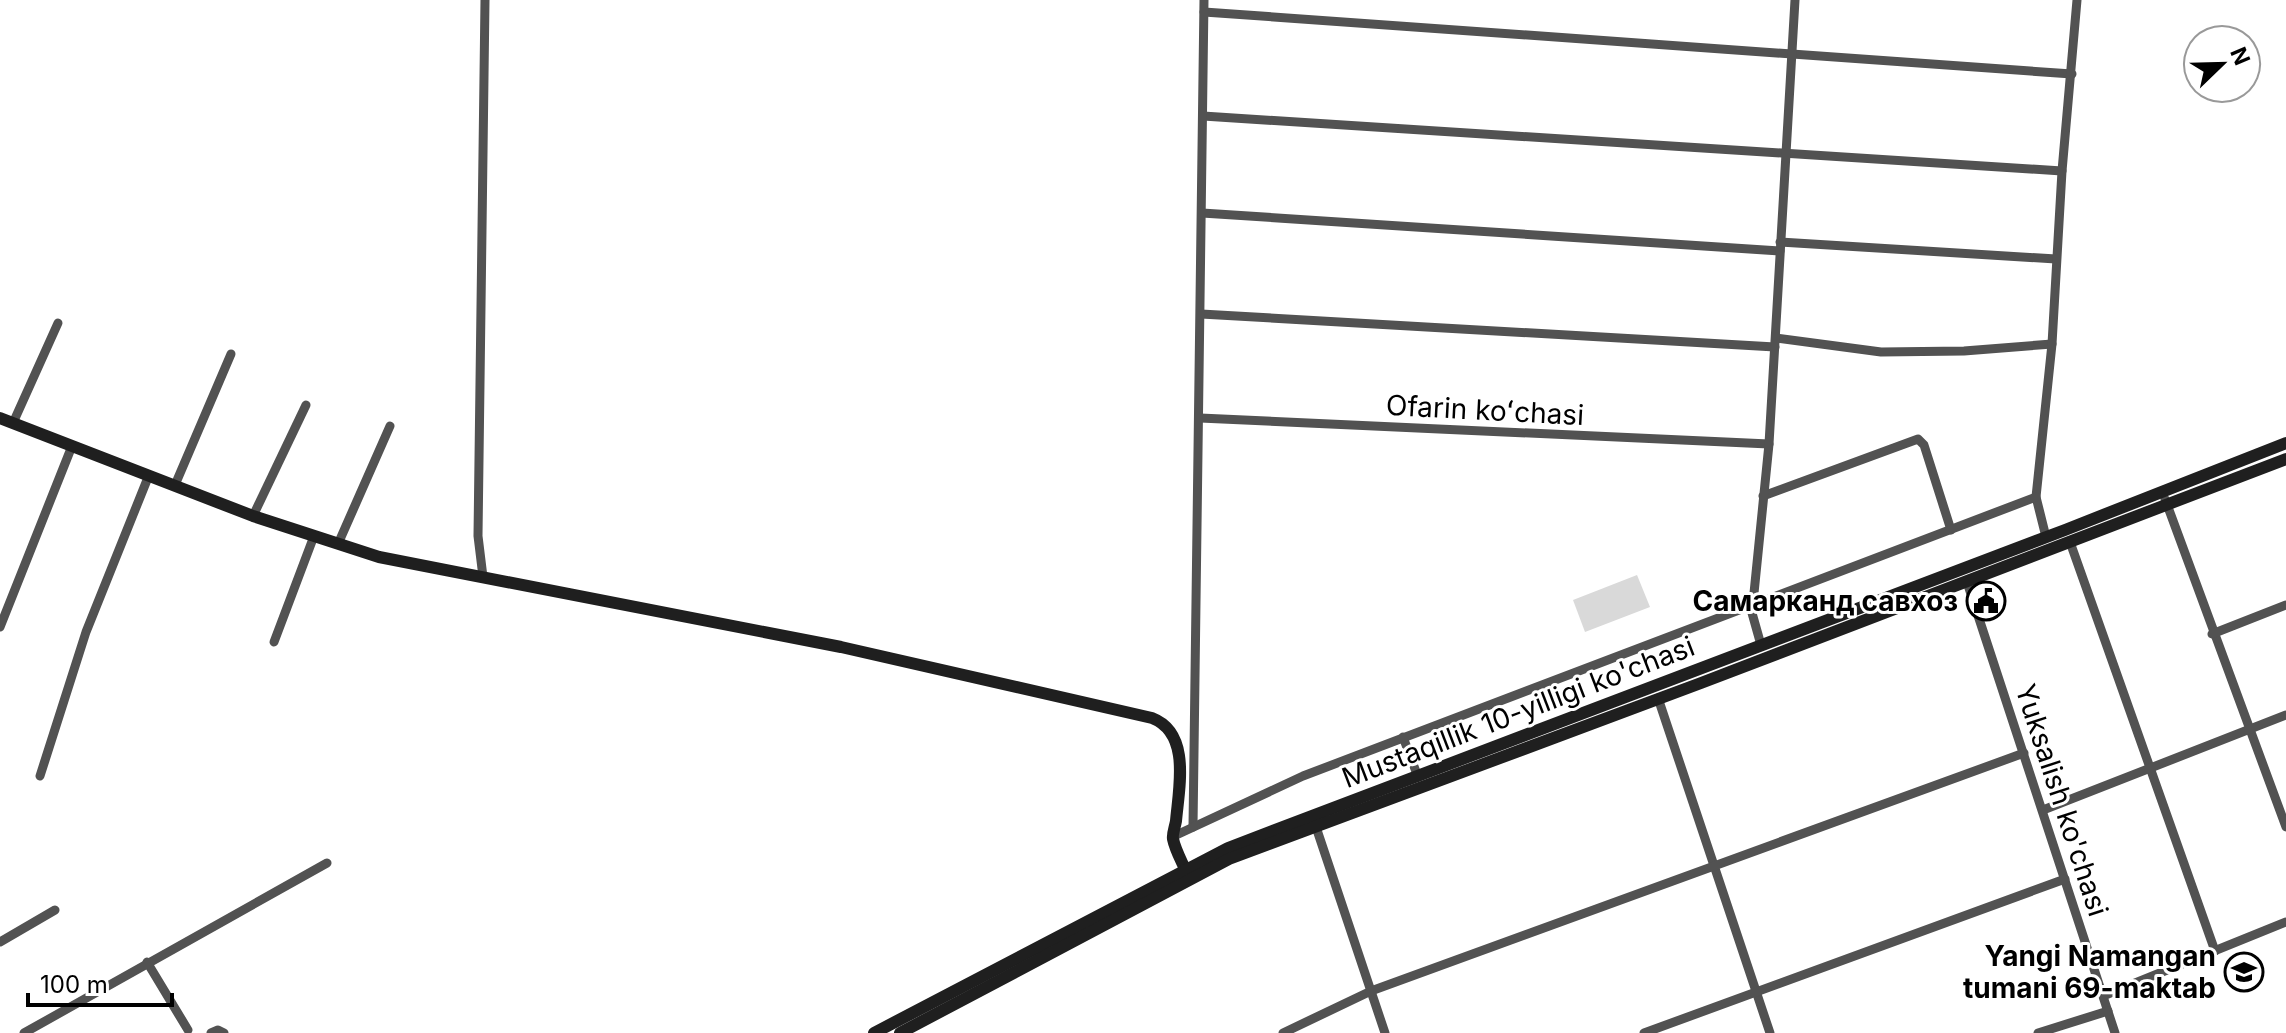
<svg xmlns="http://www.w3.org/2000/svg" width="2286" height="1033" viewBox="0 0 2286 1033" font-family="Inter,sans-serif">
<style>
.green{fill:#d9d9d9}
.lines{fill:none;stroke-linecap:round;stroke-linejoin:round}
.street{stroke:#525252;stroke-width:9}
.secondary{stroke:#1f1f1f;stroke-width:12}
.labels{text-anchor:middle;stroke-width:6;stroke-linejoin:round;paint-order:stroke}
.street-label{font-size:28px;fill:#000;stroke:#fff}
.poi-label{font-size:28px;font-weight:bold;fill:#000;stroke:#fff;text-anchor:end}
</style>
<rect width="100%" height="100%" fill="#fff"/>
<polygon class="green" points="1637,575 1650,607 1585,632 1573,600"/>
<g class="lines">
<g class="street">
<polyline points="1204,12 2072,74"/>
<polyline points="1203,116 2062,171"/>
<polyline points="1202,213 1780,251"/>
<polyline points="1780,242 2056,259"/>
<polyline points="1201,314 1775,347"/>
<polyline points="1776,338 1881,352 1964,351 2052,344"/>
<polyline points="1200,418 1769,444"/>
<polyline points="13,423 58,323"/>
<polyline points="175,485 231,354"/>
<polyline points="1763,496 1918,439 1924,445 1951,530"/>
<polyline points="2165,499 2286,827"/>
<polyline points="253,516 306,405"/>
<polyline points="2046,537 2036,497 2052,344 2062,171 2077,0"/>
<polyline points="2070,542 2215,951"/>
<polyline points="338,544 390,426"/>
<polyline points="483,577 478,536 485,0"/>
<polyline points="1967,582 2115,1033"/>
<polyline points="0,627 72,446"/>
<polyline points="2212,634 2286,605"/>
<polyline points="274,642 314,536"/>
<polyline points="1761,645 1752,613 1769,444 1795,0"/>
<polyline points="1658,698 1770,1033"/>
<polyline points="1403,737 1418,777"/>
<polyline points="40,776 86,632 149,475"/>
<polyline points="2043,810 2286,715"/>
<polyline points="1193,827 1204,0"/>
<polyline points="1316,827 1385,1033"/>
<polyline points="1172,837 1303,776 2036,497"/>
<polyline points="0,942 55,910"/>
<polyline points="147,962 188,1030"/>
<polyline points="2103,996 2286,922"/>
<polyline points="24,1033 327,863"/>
<polyline points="211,1033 218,1030 224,1033"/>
<polyline points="1283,1033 1371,991 2024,753"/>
<polyline points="1644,1033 2065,879"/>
<polyline points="2038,1033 2108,1011"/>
</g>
<g class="secondary">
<path d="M 0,418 L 253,516 L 379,557 L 841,647 L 1152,718 C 1191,733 1179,787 1176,821 C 1175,827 1172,834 1173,839 C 1175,849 1181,860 1185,869"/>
<polyline points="874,1033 1228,848 2065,530 2286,443"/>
<polyline points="900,1033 1229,859 1701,683 2286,459"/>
</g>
</g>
<defs>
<g id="civic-ring" transform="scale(2)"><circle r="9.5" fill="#fff" stroke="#000" stroke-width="1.5"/><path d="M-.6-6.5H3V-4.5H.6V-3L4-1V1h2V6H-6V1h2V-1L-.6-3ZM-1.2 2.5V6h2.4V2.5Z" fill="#000"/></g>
<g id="school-ring" transform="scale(2)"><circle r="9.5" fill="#fff" stroke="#000" stroke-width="1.5"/><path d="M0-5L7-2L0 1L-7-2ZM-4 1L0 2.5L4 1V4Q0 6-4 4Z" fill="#000"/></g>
</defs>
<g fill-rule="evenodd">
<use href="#civic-ring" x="1986" y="601"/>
<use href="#school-ring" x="2244" y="972"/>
</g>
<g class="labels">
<g class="street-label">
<text transform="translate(1485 410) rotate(3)" y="10">Ofarin koʻchasi</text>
<text transform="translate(1518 712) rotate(-21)" y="10">Mustaqillik 10-yilligi ko'chasi</text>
<text transform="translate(2062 800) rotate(72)" y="10">Yuksalish ko'chasi</text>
</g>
<g class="poi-label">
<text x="1958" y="611">Самарканд савхоз</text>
<text x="2216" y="966">Yangi Namangan<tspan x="2216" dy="32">tumani 69-maktab</tspan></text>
</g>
</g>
<g transform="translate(2222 64) rotate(67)"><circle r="38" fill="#ffffff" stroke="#999999" stroke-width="2"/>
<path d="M0-6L14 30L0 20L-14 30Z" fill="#000000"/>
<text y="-12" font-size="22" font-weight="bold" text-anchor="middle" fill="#000000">N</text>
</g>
<path d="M28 993v12h144v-12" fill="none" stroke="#000000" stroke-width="4"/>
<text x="40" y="993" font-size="24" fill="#000000" stroke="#ffffff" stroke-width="6" paint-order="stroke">100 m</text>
</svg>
